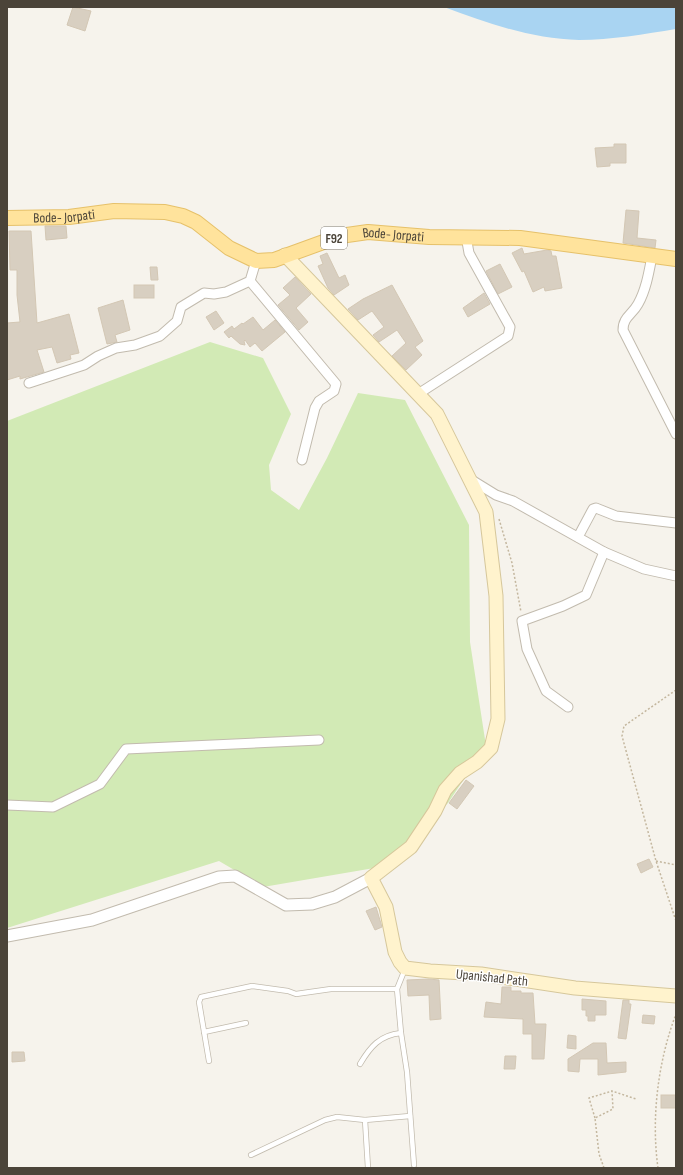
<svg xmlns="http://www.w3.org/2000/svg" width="683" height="1175" viewBox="0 0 683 1175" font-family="'Sofia Sans Condensed',sans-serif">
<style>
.green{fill:#d2eab5}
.water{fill:#a9d4f2}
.building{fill:#d8cfc1;stroke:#d3c7b4}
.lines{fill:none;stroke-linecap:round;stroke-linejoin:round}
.service-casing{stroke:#c2bbae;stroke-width:6}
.minor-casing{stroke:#c2bbae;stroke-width:11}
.tertiary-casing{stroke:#c2bbae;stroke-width:13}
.secondary-casing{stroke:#d6c79b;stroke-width:15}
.primary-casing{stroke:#e6c16a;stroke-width:16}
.path{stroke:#c4b79f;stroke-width:1.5;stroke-dasharray:2 2;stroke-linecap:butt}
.service{stroke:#fff;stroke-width:4.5}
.minor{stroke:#fff;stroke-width:9}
.tertiary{stroke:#fff;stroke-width:11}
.secondary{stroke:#fff3cd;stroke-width:13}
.primary{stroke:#ffe39c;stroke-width:14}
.labels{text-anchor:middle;stroke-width:3;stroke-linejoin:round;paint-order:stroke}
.shield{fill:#fff;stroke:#817c74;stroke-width:1}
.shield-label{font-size:13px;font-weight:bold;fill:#4b4439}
.street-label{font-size:14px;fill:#4b4439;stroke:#fff}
</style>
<rect width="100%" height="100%" fill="#f6f3ec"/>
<polygon class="green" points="210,342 263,358 291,414 269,465 271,490 299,510 327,458 358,393 405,400 469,525 470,642 486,746 448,803 386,866 263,887 219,861 7,928 7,421"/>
<path class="water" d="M 444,7 L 676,7 L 676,29 C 645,34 611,40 579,40 C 532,39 487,23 444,7 Z"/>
<g class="building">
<polygon points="73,7 91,11 85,31 67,25"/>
<polygon points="614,144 626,144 626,163 610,163 610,166 597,167 595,148 614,147"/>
<polygon points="626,210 639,211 637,238 656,240 655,248 623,243"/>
<polygon points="45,226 66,226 67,238 46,240"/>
<polygon points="9,231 31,231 37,323 69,314 79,353 70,355 71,359 57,363 52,347 37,350 44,372 20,379 20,376 7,380 7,323 20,322 17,295 17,270 10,270"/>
<polygon points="522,248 524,254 547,250 551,251 552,256 556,256 562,288 545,291 544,287 533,292 524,271 522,272 512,253"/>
<polygon points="327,253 339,278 345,275 349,285 334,295 328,288 318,266 323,264 320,256"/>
<polygon points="500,264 512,287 498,294 486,271"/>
<polygon points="150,267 157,267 158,280 151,280"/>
<polygon points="295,277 311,294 296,308 308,322 299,330 278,305 290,295 283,288"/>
<rect x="134" y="285" width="20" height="13"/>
<polygon points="392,285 423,341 415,347 422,355 406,370 392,356 406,343 397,330 379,342 373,335 384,327 372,311 358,320 348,309 363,299"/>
<polygon points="484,293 490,304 468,317 463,308"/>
<polygon points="123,300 130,330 115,335 117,342 107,344 98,308"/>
<polygon points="216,311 224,323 214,330 206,317"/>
<polygon points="253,317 263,330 275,320 285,332 262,351 255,343 250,347 245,340 244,341 245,345 240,344 231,336 229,338 224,332 232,326 234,329 242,323 243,324"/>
<polygon points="466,780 474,786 457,809 449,803"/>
<polygon points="649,859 653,867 641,873 637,864"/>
<polygon points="376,907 382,927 375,930 366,911"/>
<polygon points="429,979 439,980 441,1019 430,1020 429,995 408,996 407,980"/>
<polygon points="502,987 511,987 511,991 521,991 521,993 533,993 535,1024 546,1024 544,1059 532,1059 532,1034 523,1034 523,1019 484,1017 486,1002 501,1004"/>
<polygon points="582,999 606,1001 606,1015 595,1015 595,1021 588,1021 588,1016 586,1016 586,1010 582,1010"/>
<polygon points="623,1000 629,1000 629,1004 631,1004 626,1039 618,1038"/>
<polygon points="643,1015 655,1016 654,1024 642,1023"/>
<polygon points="568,1035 576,1036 576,1049 567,1048"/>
<polygon points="593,1043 606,1043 607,1063 626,1062 626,1072 598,1075 598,1059 580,1059 579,1072 568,1071 568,1059"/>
<polygon points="12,1052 24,1052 25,1061 12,1062"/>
<polygon points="505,1056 516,1056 515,1069 504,1069"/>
<rect x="661" y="1095" width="15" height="13"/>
</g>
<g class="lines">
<g class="service-casing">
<g id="service">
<polyline points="405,969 397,989 401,1033 407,1072 414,1165"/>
<polyline points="204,1032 246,1023"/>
<polyline points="209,1061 199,1002 201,997 252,986 288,991 296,994 331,989 397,989"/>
<path d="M 360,1064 C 370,1047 380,1035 401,1033"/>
<polyline points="365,1120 368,1168"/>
<polyline points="251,1155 325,1120 337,1117 365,1120 410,1116"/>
</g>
</g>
<g class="minor-casing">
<g id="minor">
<path d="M 652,256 C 649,272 646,290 638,304 C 632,315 623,317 623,330 L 676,434"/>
<polyline points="250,281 336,384 334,391 319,401 315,408 302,460"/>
<polyline points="29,383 84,365 98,356 116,348 135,345 160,336 177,321 181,307 204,293 214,294 226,292 250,281 256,261"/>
<polyline points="418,394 508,336 510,327 469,253 466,236"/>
<polyline points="470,479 496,495 513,501 604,552 644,569 676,576"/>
<polyline points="578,537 593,509 596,508 616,516 676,523"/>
<polyline points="568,707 546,691 527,649 522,621 563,606 586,595 604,552"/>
<polyline points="7,805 53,807 100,784 126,749 319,740"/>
</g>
</g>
<g class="tertiary-casing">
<polyline id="tertiary" points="7,936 92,920 219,877 235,876 286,905 312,904 335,897 371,878"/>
</g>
<g class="secondary-casing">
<polyline id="secondary" points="285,255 437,414 486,512 496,596 498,719 491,748 477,762 460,773 445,790 435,811 411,847 371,878 386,907 395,952 400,962 405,968 430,971 481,974 575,988 676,996"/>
</g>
<g class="primary-casing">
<g id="primary">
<path id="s1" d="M 7,218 L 69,217 L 114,211 L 165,212 L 183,216 L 196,222 L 229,248 L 256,261 L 274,260 L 340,236 L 368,232 L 429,237 L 520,238 L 676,259"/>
</g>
</g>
<g class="path">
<polyline points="499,519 512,563 521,612"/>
<polyline points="676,690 624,726 622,736 656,861 676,921"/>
<polyline points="656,861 676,865"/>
<polyline points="595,1118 589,1098 612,1091"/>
<polyline points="512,1168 512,1167"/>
<polyline points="604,1168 599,1154 595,1118 613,1109 612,1091 636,1099"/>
<path d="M 658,1168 C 651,1118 658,1061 676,1014"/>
</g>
<use href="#service" class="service"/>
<use href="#minor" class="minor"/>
<use href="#tertiary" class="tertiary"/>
<use href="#secondary" class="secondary"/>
<use href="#primary" class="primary"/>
</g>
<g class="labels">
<rect class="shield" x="321" y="227" width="26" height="22" rx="3"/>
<g class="shield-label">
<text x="334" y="243">F92</text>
</g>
<g class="street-label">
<text dy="5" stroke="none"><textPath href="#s1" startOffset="57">Bode- Jorpati</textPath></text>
<text dy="5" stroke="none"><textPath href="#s1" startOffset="405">Bode- Jorpati</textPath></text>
<text transform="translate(492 977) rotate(6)" y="5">Upanishad Path</text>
</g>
</g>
<rect width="683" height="1175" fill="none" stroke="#4b4439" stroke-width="16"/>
</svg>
